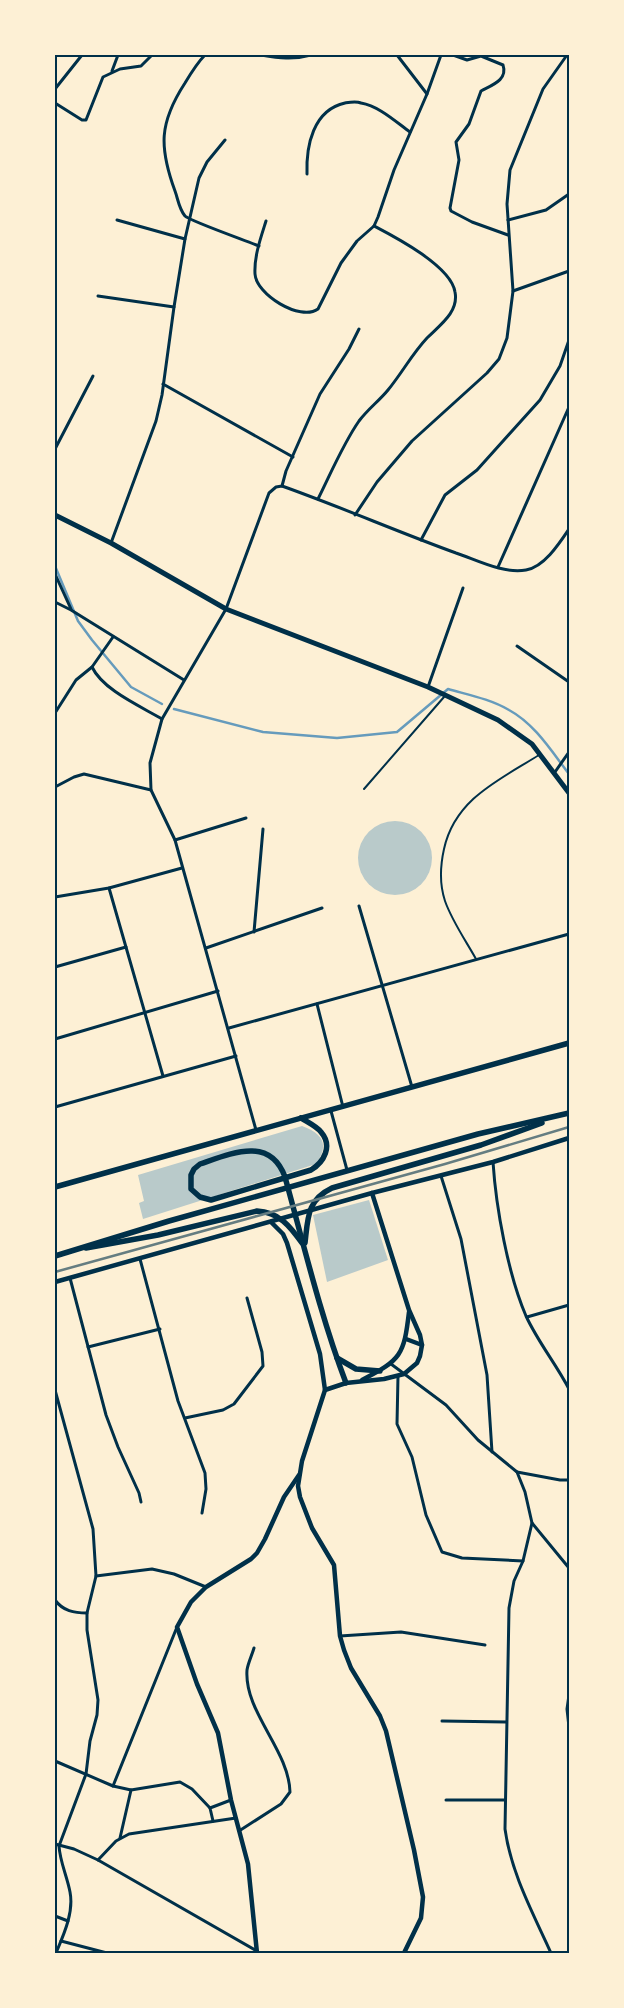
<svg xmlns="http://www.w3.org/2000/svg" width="624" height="2008" viewBox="0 0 624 2008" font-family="Raleway,sans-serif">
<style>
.green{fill:#b9caca}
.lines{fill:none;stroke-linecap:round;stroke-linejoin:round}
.stream{stroke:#669bbc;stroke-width:2.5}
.service{stroke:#003049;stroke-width:2}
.minor{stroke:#003049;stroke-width:3}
.tertiary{stroke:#003049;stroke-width:4.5}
.secondary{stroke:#003049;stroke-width:5}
.trunk{stroke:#003049;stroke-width:5.5}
.rail{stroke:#657d81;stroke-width:2.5}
.neatline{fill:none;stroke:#003049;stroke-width:2}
</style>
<rect width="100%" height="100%" fill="#fdf0d5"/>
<g class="green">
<circle cx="395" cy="858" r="37"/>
<path d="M 302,1126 C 324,1134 329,1145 316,1164 L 143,1219 L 139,1203 L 144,1201 L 138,1175 Z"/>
<polygon points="369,1200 388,1260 327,1282 313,1215"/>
</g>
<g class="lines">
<g class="stream">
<polyline points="55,566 78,621 92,640 131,687 162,704"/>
<path d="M 174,709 L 263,732 L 337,738 L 397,732 L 448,689 C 469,695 490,699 509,710 C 535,724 552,752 569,774"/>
</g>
<g class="service">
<polyline points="364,789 444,697"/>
<path d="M 476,959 C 466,941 452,921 445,901 C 439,883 440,867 444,849 C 455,799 499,780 539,755"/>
</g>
<g class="minor">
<path d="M 205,55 C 197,63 191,73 185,83 C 159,123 159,147 175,191 C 178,199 179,209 185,216 C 190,221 247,241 259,246"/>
<path d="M 261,55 C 279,58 293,60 311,55"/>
<polyline points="397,55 427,94"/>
<path d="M 453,55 L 467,60 L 481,56 L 503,65 C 508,80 492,85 481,91 L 469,124 L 456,142 L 459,160 L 450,208 L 451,211 L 472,222 L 508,235"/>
<polyline points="112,71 118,55"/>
<polyline points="55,89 82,55"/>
<polyline points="55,103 82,120 86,120 103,77 120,69 141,66 152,55"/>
<path d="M 307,174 C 306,146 313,110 345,103 C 351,102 356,101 361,103 C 379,106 396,122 410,132"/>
<polyline points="117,220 185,239"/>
<polyline points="508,220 546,210 569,194"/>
<path d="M 266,221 C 261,237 254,256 255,274 C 256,294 300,322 318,309 L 341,263 L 357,241 L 374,226 L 378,217 L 394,170 L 427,94 L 441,55"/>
<polyline points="513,291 569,271"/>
<polyline points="98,296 174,307"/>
<polyline points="163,384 293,457"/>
<polyline points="55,449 93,376"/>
<path d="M 282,486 C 341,507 398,532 456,553 C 477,560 503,574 526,570 C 544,567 559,544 569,529"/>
<path d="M 318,499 C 331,473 343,444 359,421 C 368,409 379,401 388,390 C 402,373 412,354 427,338 C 440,325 459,312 455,292 C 451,266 395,237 374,226"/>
<polyline points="355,515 377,482 412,441 487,373 499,359 507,338 513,291 507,204 510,170 543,89 567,55"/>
<polyline points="421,540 445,495 477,470 540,400 560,366 569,340"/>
<polyline points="111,543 156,421 162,395 174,307 185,239 199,178 207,162 225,140"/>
<polyline points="498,567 569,407"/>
<polyline points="55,574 71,609"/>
<polyline points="55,602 71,610 184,680"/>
<polyline points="517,646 569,682"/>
<path d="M 92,667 C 103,690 140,706 162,719"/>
<polyline points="428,687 463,588"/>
<polyline points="55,713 76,680 92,667 113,637"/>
<polyline points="555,772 569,752"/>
<polyline points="55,787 74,777 84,774 151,790"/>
<polyline points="175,840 246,818"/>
<polyline points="109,888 163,1076"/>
<polyline points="55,897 109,888 182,868"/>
<polyline points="359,906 412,1087"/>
<polyline points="254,932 263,829"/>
<polyline points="206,948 322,908"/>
<polyline points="55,967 126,947"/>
<polyline points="317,1004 343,1107"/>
<polyline points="229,1028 569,934"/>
<polyline points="55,1039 218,991"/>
<polyline points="55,1107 236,1056"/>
<polyline points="331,1111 347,1170"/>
<polyline points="256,1130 175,840 151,790 150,763 162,719 226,609 269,493 276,487 282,486 286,471 320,394 349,349 359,329"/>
<path d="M 493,1162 C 496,1208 508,1274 526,1316 C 538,1342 556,1364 569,1389"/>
<polyline points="441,1176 461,1239 487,1375 492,1452"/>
<polyline points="140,1259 178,1401 205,1473 206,1489 202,1513"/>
<polyline points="70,1278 106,1415 118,1447 139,1493 141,1502"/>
<polyline points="527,1317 569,1305"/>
<polyline points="88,1347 160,1329"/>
<polyline points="391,1364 446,1405 478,1440 517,1472 525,1492 532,1523 569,1568"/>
<polyline points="398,1376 397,1424 412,1457 426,1515 442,1552 462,1558 523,1561"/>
<path d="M 55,1390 L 93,1529 L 96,1576 L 87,1613 L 87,1630 L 98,1700 L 97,1715 L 90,1741 L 86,1774 L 59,1846 C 60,1862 67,1876 70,1892 C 74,1912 64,1934 56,1953"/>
<polyline points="185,1418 223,1410 234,1404 263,1366 262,1352 247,1298"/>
<polyline points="517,1472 560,1480 569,1480"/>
<path d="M 532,1523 L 523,1561 L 514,1581 L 509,1608 L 505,1829 C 511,1873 533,1913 551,1953"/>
<polyline points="96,1576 152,1569 174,1574 206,1587"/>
<path d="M 55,1600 C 63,1611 74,1613 87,1613"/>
<polyline points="340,1636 401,1632 485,1645"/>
<polyline points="569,1695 567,1709 569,1727"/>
<polyline points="442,1721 506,1722"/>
<polyline points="55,1761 113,1786 131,1790 180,1782 192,1789 210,1808"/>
<polyline points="113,1786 177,1627"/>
<polyline points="446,1800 505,1800"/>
<polyline points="213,1821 210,1808 231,1800"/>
<path d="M 239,1831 L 281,1804 L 290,1792 C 289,1750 244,1712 247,1670 C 248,1663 252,1655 254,1648"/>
<polyline points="120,1838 131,1790"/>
<polyline points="55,1844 74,1849 98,1860 257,1951"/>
<polyline points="98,1860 116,1841 129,1834 236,1818"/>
<polyline points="55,1916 68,1921"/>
<polyline points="61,1941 107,1953"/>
</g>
<g class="tertiary">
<polyline points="372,1193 409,1310 420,1335 422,1345 420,1356 417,1363 404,1374 384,1379 346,1383 325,1390 302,1461 298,1486 300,1497 312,1528 334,1565 340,1636 344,1650 351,1668 380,1716 386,1731 414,1850 423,1897 421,1918 404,1953"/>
<polyline points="271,1222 283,1234 287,1243 320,1354 325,1390"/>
<polyline points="55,1282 372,1193 493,1162 569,1138"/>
<polyline points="406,1339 422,1345"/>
<path d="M 362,1380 C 401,1360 404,1355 409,1312"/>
<polyline points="257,1953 248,1864 231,1800 218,1733 197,1684 177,1627 191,1602 206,1587 251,1559 257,1553 265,1539 284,1497 299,1475"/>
</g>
<polyline class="secondary" points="55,515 111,543 226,609 428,687 498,720 532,744 569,793"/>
<g class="trunk">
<path d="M 301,1118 C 307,1122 316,1126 321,1132 C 333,1146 324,1162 311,1170 L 211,1200 L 200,1197 L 191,1189 L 191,1175 L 194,1169 L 200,1164 C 232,1153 270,1136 285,1177 C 304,1246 321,1317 346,1383"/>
<polyline points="55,1187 569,1043"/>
<path d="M 305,1243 C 308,1217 307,1200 332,1188 L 481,1145 L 542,1123"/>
<path d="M 86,1248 L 158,1235 L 257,1211 C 279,1212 290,1226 302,1243"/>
<polyline points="55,1256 169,1221 478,1134 569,1113"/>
<polyline points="337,1358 356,1369 380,1371"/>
</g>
<polyline class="rail" points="55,1272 445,1164 569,1127"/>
</g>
<rect width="624" height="2008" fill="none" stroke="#fdf0d5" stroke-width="112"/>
<rect x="56" y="56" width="512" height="1896" class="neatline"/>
</svg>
